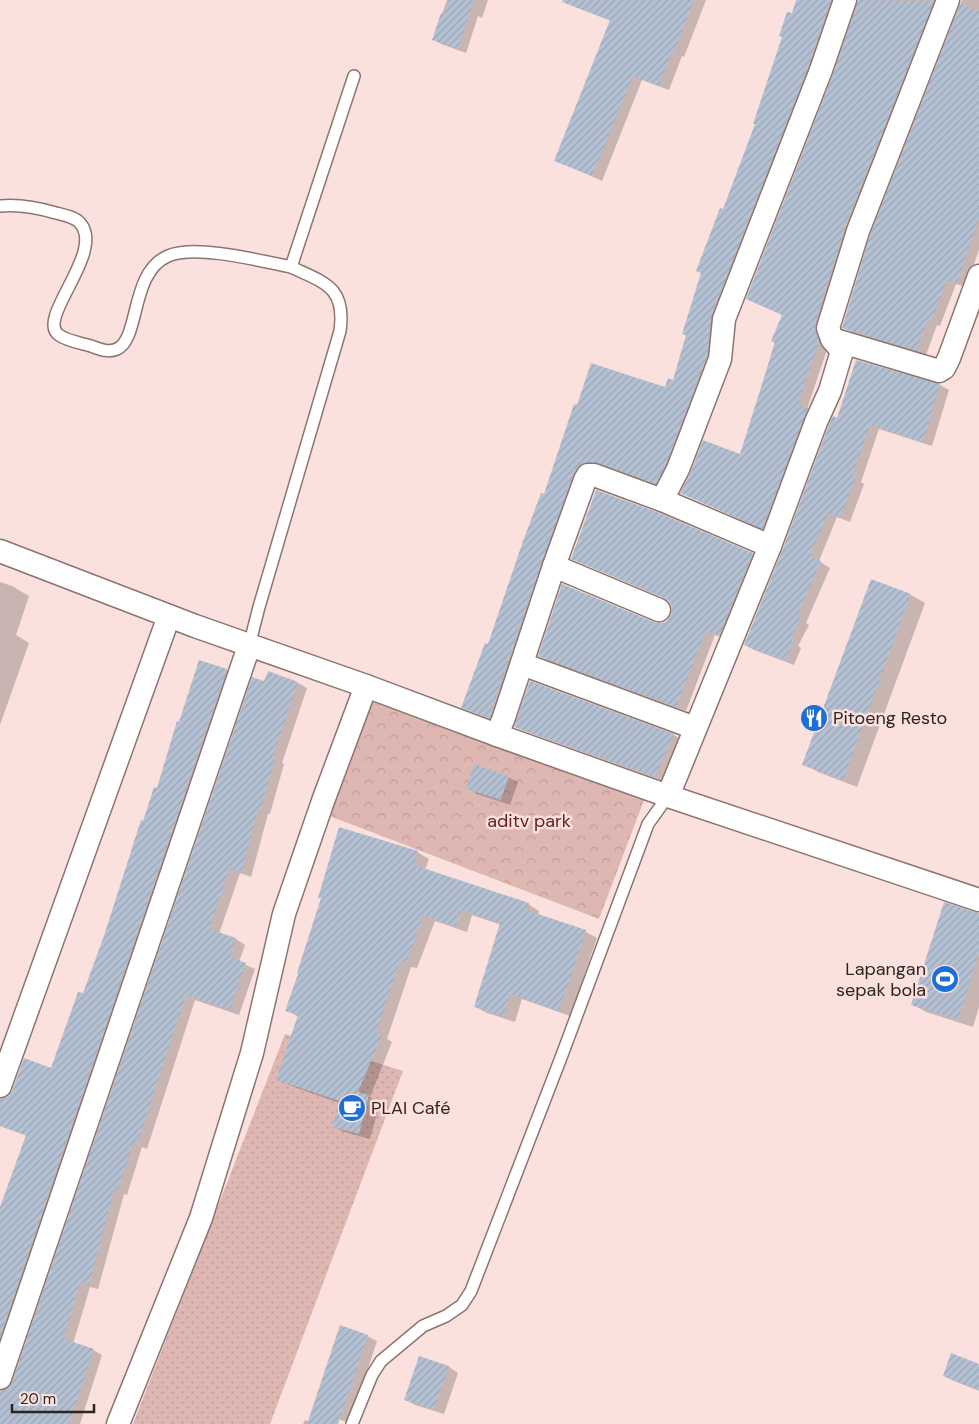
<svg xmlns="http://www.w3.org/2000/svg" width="979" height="1424" viewBox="0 0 979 1424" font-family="'DM Sans',sans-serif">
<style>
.grass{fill:url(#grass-dots)}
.park{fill:url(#park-crowns)}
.shadow{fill:#0003}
.building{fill:url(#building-hatch)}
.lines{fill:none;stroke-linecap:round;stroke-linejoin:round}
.lane-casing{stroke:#8c7571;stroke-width:14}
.street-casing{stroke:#8c7571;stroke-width:25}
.lane{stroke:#fff;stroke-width:11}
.street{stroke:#fff;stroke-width:22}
.labels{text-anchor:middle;stroke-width:5;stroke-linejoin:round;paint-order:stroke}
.poi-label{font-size:18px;fill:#2e2523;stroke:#fbe1dd;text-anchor:start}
.park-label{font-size:18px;fill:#66201b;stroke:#fbe1dd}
</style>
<defs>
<pattern id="grass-dots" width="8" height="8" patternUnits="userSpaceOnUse" patternTransform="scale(1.25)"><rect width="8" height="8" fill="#dfb7b2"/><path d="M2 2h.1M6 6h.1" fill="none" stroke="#c09d99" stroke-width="1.8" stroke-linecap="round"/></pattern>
<pattern id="park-crowns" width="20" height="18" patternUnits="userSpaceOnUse" patternTransform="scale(1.25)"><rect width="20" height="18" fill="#dfb7b2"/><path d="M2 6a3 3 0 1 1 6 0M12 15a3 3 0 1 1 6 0" fill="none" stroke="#c09d99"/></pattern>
<pattern id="building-hatch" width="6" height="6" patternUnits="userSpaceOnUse" patternTransform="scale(1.25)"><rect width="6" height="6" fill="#b4c1d3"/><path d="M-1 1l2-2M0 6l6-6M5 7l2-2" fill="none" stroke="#9ba6b5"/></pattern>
</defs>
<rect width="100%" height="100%" fill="#fbe1dd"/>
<polygon class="grass" points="285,1034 403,1071 270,1424 133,1424"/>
<polygon class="park" points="357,686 646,795 599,919 311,809"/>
<g class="shadow">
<polygon points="447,0 488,0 482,18 478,16 466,53 441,44 433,39"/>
<polygon points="566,0 706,0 684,57 682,56 669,90 642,80 602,181 556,160 611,21 575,7 566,2"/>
<polygon points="797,0 842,0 716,361 665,488 609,467 597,466 499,722 472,712 463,707 489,645 545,495 674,381 687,336 683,334 724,211 756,124"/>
<polygon points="859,0 945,0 807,409 817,414 772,533 682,493 741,456 783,315 747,299 834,75"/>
<polygon points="962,0 979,0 979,250 966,287 956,284 940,326 937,325 926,355 852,332 843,327"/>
<polygon points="856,361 940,385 949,390 932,446 879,429 861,482 864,484 850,522 837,517 819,561 830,568 806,623 809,625 798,646 801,648 794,665 754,650 745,645 838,420"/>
<polygon points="752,554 762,559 729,640 715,635 686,711 549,661 540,655 654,623 661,624 667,622 672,615 673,608 669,600 572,558"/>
<polygon points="0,582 12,586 29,596 16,635 29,643 0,725"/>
<polygon points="911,595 925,603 857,787 818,772 804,764"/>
<polygon points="200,661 227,670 236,676 0,1369 0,1210 27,1136 0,1126 0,1099 9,1097 51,1069 84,995 143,822 158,789"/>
<polygon points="269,673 298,683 307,688 282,763 284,764 270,814 268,814 251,877 240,873 219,934 236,939 245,945 239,962 255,969 239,1015 195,1000 147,1149 142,1147 127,1195 124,1194 98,1289 90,1287 73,1344 93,1350 102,1355 80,1424 0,1424 0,1392 10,1388"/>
<polygon points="531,682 674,735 682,740 664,781 524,731 516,727"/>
<polygon points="508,777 518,782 510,805 477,794 468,788"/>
<polygon points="417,852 429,859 425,870 528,904 539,911 538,915 586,932 597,938 570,1016 522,999 515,1022 487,1013 476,1007 501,925 472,915 467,932 435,921 417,968 411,967 387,1039 392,1042 370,1097 380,1103 370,1139 344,1132 333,1126 339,1103 289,1085 278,1079 298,1017 287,1010"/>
<polygon points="979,915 979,1007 973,1027 926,1012 912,1004"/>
<polygon points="367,1336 377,1341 350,1423 323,1414"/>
<polygon points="420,1357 449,1367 458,1373 444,1414 415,1405 405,1399"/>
<polygon points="979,1365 979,1391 954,1381 944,1376"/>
<polygon points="305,1420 316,1424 303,1424"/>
</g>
<g class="building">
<polygon points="449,0 474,0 458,49 432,40 441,13 444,14"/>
<polygon points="563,0 694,0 674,53 672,52 659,86 633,76 592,176 554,161 610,20 562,2"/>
<polygon points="796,0 831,0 809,65 712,314 707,356 666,464 656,484 598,463 588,462 581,464 577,468 573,476 542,562 489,718 461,708 485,643 488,644 522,544 541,493 544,494 574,404 577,405 591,363 665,387 668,378 673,380 686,335 682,334 701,273 696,271 720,208 723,209 755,124 753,124 782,37 779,36 787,12 792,13"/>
<polygon points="858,0 934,1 845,227 815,324 816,332 819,341 798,404 808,408 762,529 680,493 690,474 703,440 740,454 775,343 771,341 782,315 746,299 833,74"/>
<polygon points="960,4 979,11 979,220 957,283 947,280 931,322 927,321 917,351 842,328 870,235"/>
<polygon points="856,360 940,384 923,442 870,425 852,476 856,477 840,518 828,513 810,556 821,561 797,617 800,619 790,640 793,642 785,661 744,645 782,551 828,427 833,416 837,418"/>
<polygon points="596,490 657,512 753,553 719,636 706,631 676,707 538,656 562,584 654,622 661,623 667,621 671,615 672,608 670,602 664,598 571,559"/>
<polygon points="871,579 911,594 843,780 802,765"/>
<polygon points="199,660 227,669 0,1337 0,1207 26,1135 0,1126 0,1099 8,1096 12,1091 24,1058 51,1068 78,992 83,993 104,936 141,820 143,821 154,787 157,788 177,721 179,722"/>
<polygon points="268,671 298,682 273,757 275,757 261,810 258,809 242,872 230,868 209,929 236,938 230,957 246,963 230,1010 186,995 137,1145 133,1143 117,1191 114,1190 89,1285 80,1282 64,1339 94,1349 69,1424 0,1424 0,1391 8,1388 12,1382 252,677 264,681"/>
<polygon points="530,681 674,734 655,777 514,727"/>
<polygon points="474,764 509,776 501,800 466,789"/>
<polygon points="339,827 418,851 414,865 529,903 526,910 586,930 559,1011 510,994 504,1016 474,1007 500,923 461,910 456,927 423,915 406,963 400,961 376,1033 382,1035 358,1092 369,1095 359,1134 332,1127 339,1101 276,1080 298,1015 285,1011 298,974 297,973 321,898 318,898"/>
<polygon points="944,902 979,913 979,954 958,1020 911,1005"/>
<polygon points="340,1325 368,1335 338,1424 307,1424"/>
<polygon points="951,1353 979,1364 979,1390 943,1376"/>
<polygon points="419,1356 449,1366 434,1410 404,1400"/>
</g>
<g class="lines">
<g class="lane-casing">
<g id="lane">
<path d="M 0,206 C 18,204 39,208 56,213 C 64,215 75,217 80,223 C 106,252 35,319 59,335 C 67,341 81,343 91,346 C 99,349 108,353 117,349 C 140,339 130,272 168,256 C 196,244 261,261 291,267"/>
<path d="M 249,646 L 259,607 L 340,331 C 346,287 325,283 291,267 L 354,76"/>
<polyline points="352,1424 372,1375 381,1361 423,1326 446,1316 462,1305 471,1291 562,1055 648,824 668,796"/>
</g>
</g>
<g class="street-casing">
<g id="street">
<polyline points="832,339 939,371 944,368 949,358 979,276"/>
<polyline points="662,500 770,546"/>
<polyline points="0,551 195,626 366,686 497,735 668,796 979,900"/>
<polyline points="554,566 659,610"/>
<polyline points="522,664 695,728"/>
<polyline points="497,735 504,717 554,566 585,480 588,475 594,475 662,500 678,469 720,359 724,319 821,70 845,0"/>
<polyline points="668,796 770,546 816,422 830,391 842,351 832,339 828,328 858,231 948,0"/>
<polyline points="0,1086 169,616"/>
<polyline points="0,1378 249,646"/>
<polyline points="118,1424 201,1218 252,1053 284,914 323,801 366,686"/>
</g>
</g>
<use href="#lane" class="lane"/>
<use href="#street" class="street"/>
</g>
<defs>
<g id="restaurant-disc" transform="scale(1.4375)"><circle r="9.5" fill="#1e6ed8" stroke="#fbe1dd"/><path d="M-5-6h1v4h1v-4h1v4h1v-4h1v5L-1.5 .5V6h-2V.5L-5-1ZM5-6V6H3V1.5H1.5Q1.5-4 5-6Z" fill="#fff"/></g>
<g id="stadium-disc" transform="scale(1.4375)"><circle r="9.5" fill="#1e6ed8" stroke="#fbe1dd"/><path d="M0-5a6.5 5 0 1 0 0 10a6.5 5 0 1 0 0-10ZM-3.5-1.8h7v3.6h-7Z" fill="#fff"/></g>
<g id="cafe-disc" transform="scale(1.4375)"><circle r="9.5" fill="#1e6ed8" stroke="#fbe1dd"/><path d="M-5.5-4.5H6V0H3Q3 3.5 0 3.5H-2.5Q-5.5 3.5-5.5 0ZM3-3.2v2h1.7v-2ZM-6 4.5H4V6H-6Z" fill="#fff"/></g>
</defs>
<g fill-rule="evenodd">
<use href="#restaurant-disc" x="814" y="718"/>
<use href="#stadium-disc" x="945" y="979"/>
<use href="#cafe-disc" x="352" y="1108"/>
</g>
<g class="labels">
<g class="poi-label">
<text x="833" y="724">Pitoeng Resto</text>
<text x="926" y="975" text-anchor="end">Lapangan<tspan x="926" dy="21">sepak bola</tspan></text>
<text x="371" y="1114">PLAI Café</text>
</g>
<g class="park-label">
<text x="529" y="827">aditv park</text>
</g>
</g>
<path d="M12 1404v8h82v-8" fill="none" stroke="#2e2523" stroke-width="2.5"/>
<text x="20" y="1404" font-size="15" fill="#2e2523" stroke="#fbe1dd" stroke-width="4" paint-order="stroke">20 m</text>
</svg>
